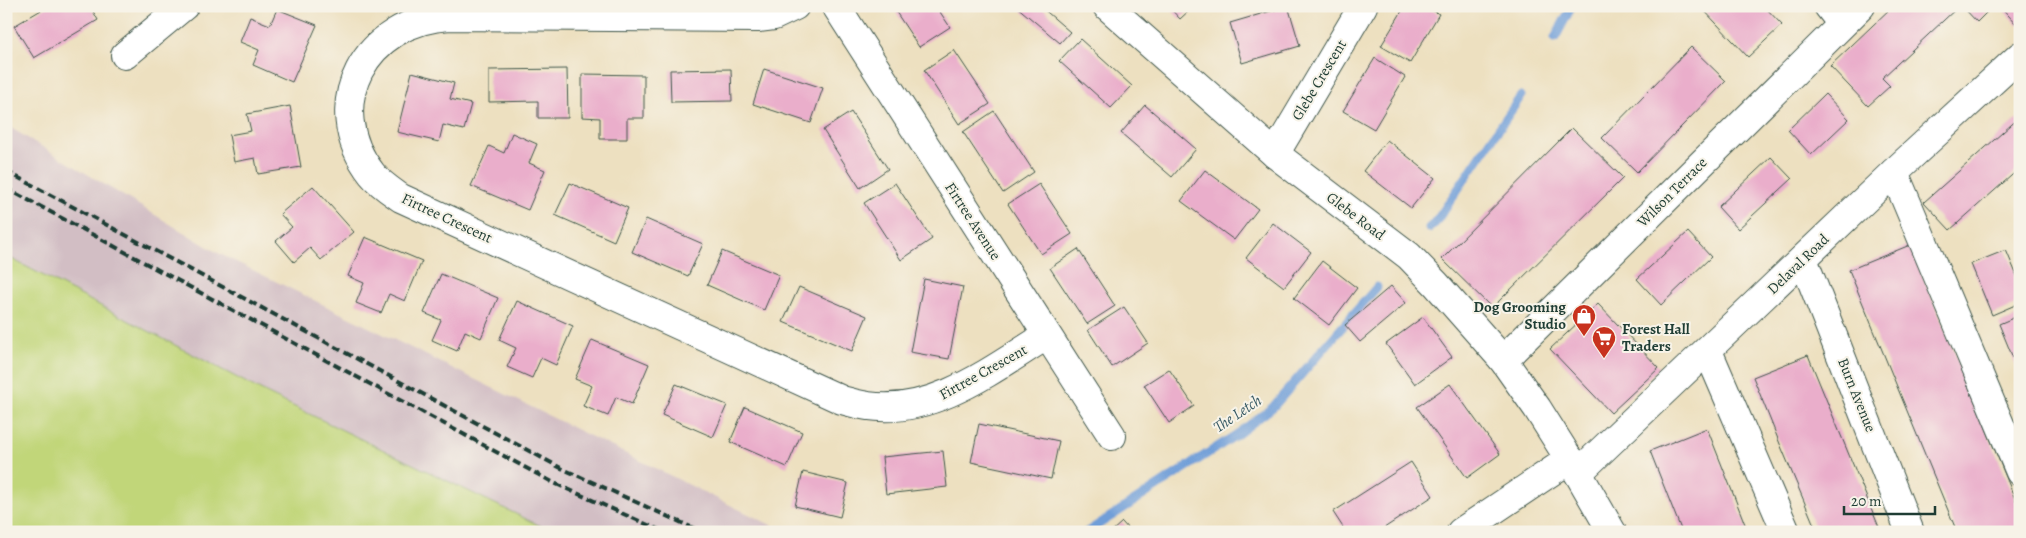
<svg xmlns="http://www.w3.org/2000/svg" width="2026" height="538" viewBox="0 0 2026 538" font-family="Alegreya,serif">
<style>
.industrial{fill:#d2bec4}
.green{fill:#c1d679;stroke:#708a56}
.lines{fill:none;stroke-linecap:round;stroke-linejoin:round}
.stream{stroke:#6f9ed8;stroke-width:9}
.building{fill:#eaaecb}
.minor-casing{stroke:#3e5549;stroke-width:30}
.minor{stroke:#fff;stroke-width:28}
.rail{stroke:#1f3d34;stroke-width:4;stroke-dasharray:8 4;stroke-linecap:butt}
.labels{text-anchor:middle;stroke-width:4;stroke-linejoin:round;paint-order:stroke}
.street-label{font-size:15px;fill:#1f3d34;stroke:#f7f3e8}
.poi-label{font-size:15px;font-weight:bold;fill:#1f3d34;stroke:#f7f3e8;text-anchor:end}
.water-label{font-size:16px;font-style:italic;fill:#375a65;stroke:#f7f3e8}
</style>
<rect width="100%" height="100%" fill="#f7f3e8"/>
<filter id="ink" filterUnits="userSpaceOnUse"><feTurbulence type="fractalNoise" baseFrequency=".02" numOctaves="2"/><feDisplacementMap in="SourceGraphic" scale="10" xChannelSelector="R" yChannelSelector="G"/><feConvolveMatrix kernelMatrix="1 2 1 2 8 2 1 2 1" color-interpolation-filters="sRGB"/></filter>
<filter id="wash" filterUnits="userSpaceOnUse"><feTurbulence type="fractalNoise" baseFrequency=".0096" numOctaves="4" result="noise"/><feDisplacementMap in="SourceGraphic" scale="20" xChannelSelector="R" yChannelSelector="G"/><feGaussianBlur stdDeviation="1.12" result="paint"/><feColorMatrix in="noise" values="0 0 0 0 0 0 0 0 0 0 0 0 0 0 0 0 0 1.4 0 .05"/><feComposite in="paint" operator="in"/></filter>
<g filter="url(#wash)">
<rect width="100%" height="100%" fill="#ede0c0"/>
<polygon class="industrial" points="6,125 218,253 785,532 553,532 268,394 6,256"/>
<polygon class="green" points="6,256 268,394 553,532 6,532"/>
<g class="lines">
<g class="stream">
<polyline points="1555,38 1572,6"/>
<polyline points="1429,228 1435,223 1521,96"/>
<polyline points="1087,532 1239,433 1273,407 1377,287"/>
</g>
</g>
<g id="blocks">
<g class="building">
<polygon points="90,6 98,20 34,58 14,26 48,6"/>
<polygon points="892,6 936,6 950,27 919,47"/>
<polygon points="1016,6 1040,6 1070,32 1060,43"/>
<polygon points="1168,6 1194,6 1180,19"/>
<polygon points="1288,6 1300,46 1242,63 1230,23"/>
<polygon points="1405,6 1425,6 1439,14 1410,63 1381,46"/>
<polygon points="1700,6 1764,6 1782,25 1748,57"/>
<polygon points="1893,6 1959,6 1882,78 1890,86 1868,106 1830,66"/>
<polygon points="1962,6 1985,6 1989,10 1977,22"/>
<polygon points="2000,6 2020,6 2020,23 2017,25"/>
<polygon points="277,9 317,25 292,82 253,65 259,50 240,42 250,17 270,25"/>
<polygon points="1080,39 1132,86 1111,108 1059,61"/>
<polygon points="1691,47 1726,81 1637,172 1602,138"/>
<polygon points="954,50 990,104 959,124 924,70"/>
<polygon points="1375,58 1405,77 1374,129 1343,111"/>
<polygon points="567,69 568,118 538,118 538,101 489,102 489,70"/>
<polygon points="731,69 732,101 671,102 670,70"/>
<polygon points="764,69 823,88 811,123 753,104"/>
<polygon points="412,72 454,83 450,99 471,104 464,130 443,125 439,142 397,132"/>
<polygon points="582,74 644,75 644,118 627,118 627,139 600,139 600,118 582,117"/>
<polygon points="1825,94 1849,119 1811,155 1788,130"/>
<polygon points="1145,105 1196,149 1172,177 1121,133"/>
<polygon points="290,106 301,167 258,174 255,158 234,162 229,135 251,131 247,114"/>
<polygon points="994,111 1034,172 1003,193 963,132"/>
<polygon points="851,112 888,169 860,188 823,130"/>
<polygon points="2020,117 2020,168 1950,230 1924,202"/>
<polygon points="1572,128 1623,178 1492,308 1442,259"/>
<polygon points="512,133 537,144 529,163 545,170 528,210 471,186 489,146 504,153"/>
<polygon points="1387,140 1435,178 1411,208 1363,171"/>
<polygon points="1771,157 1792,179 1738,229 1718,207"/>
<polygon points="1205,170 1258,209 1234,240 1181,201"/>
<polygon points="570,183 628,208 614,241 555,215"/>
<polygon points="895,183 932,239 901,260 864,203"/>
<polygon points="1039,184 1072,234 1041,254 1008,204"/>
<polygon points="313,186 354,232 321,260 310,248 294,262 276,241 292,227 280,214"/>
<polygon points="646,219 703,244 688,276 632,252"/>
<polygon points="1273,223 1311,252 1284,287 1246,258"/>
<polygon points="1688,232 1711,257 1661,305 1637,279"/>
<polygon points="365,237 422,261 405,301 389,294 381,313 356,303 364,283 348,276"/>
<polygon points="1910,245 2020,511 2020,532 1957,532 1849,270"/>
<polygon points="1078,249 1115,306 1087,324 1050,268"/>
<polygon points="2006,250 2020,283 2020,303 1992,315 1971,264"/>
<polygon points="722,251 779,275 764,310 707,285"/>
<polygon points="1322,261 1357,288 1329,325 1294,298"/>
<polygon points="441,274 498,298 481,338 465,331 457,351 432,340 441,320 424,313"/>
<polygon points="924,279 963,287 949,359 910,352"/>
<polygon points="1391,286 1406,303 1360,342 1345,325"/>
<polygon points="799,287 867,316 852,351 783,322"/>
<polygon points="517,301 573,326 556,365 541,358 532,378 507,367 516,348 499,340"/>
<polygon points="1598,304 1659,368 1611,413 1550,349"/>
<polygon points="1124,307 1148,343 1112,367 1088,330"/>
<polygon points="2020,315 2020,375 1999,324"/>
<polygon points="1423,317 1452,357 1415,384 1386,344"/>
<polygon points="592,340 649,364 632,404 616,397 608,416 583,406 592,386 575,379"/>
<polygon points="1808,355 1835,421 1881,532 1817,532 1780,444 1753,377"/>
<polygon points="1169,369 1194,406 1169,423 1144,385"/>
<polygon points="676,384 727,405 713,437 662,415"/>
<polygon points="1450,384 1500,454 1467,478 1417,407"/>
<polygon points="745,407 802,432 787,467 730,442"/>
<polygon points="979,424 1059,441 1051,479 971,462"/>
<polygon points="1707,428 1734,496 1748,532 1682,532 1650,451"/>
<polygon points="943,451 947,487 886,494 882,457"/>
<polygon points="1411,462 1433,496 1378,532 1346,532 1333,512"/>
<polygon points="803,472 848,483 840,517 795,506"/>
<polygon points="1122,522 1131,532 1111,532"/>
</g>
</g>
</g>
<g filter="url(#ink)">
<use href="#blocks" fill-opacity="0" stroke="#3e5549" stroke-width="1"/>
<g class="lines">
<g class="minor-casing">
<g id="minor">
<path d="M 795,6 L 774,16 L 758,18 L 450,16 C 366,20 318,105 372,174 C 380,184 391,191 401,198 L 842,400 C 850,402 859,405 868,406 C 933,416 994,368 1046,336"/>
<polyline points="836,6 1112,436"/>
<polyline points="1107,6 1275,154 1409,256 1436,284 1503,360 1537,408 1578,473 1612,532"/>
<polyline points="1828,6 1842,24"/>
<polyline points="125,55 184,6"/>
<polyline points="1275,154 1363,6"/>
<polyline points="1894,172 2020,472"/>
<polyline points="1803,259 1910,532"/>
<polyline points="1708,351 1786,532"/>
<polyline points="1503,360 1861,6"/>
<polyline points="1578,473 1894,172 2020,56"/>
<polyline points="1461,532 1570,459"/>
</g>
</g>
<use href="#minor" class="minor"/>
<g class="rail">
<polyline points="6,171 561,468 702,532"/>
<polyline points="6,188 554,483 664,532"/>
</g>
</g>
</g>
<defs>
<g id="shop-pin" transform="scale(1.25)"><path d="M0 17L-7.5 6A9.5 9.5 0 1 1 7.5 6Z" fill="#c8321e" stroke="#f7f3e8"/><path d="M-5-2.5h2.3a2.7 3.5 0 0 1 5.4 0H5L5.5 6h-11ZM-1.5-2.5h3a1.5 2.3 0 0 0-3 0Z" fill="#fff"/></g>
<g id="supermarket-pin" transform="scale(1.25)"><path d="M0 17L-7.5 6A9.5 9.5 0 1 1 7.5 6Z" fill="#c8321e" stroke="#f7f3e8"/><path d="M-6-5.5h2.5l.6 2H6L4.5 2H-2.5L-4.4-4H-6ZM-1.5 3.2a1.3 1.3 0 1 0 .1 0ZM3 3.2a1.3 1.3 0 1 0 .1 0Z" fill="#fff"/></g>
</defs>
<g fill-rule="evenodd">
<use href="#shop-pin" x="1584" y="316"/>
<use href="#supermarket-pin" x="1604" y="338"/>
</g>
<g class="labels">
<g class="street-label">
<text transform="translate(1319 80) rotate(-59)" y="5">Glebe Crescent</text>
<text transform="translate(1672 192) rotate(-45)" y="5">Wilson Terrace</text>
<text transform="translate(1356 216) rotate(37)" y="5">Glebe Road</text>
<text transform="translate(447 218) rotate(25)" y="5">Firtree Crescent</text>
<text transform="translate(973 221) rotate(57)" y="5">Firtree Avenue</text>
<text transform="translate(1798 264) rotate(-44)" y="5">Delaval Road</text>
<text transform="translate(983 372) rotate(-29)" y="5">Firtree Crescent</text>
<text transform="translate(1857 395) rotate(68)" y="5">Burn Avenue</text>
</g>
<g class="poi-label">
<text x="1566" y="312">Dog Grooming<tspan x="1566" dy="17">Studio</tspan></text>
<text x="1622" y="334" text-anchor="start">Forest Hall<tspan x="1622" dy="17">Traders</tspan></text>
</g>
<g class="water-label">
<text transform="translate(1237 413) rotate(-34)" y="6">The Letch</text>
</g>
</g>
<rect width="2026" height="538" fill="none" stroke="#f7f3e8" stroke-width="25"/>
<path d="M1844 506v8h91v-8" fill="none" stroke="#1f3d34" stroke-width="2.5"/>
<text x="1851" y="506" font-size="15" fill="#1f3d34" stroke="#f7f3e8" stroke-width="4" paint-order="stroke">20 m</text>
</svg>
